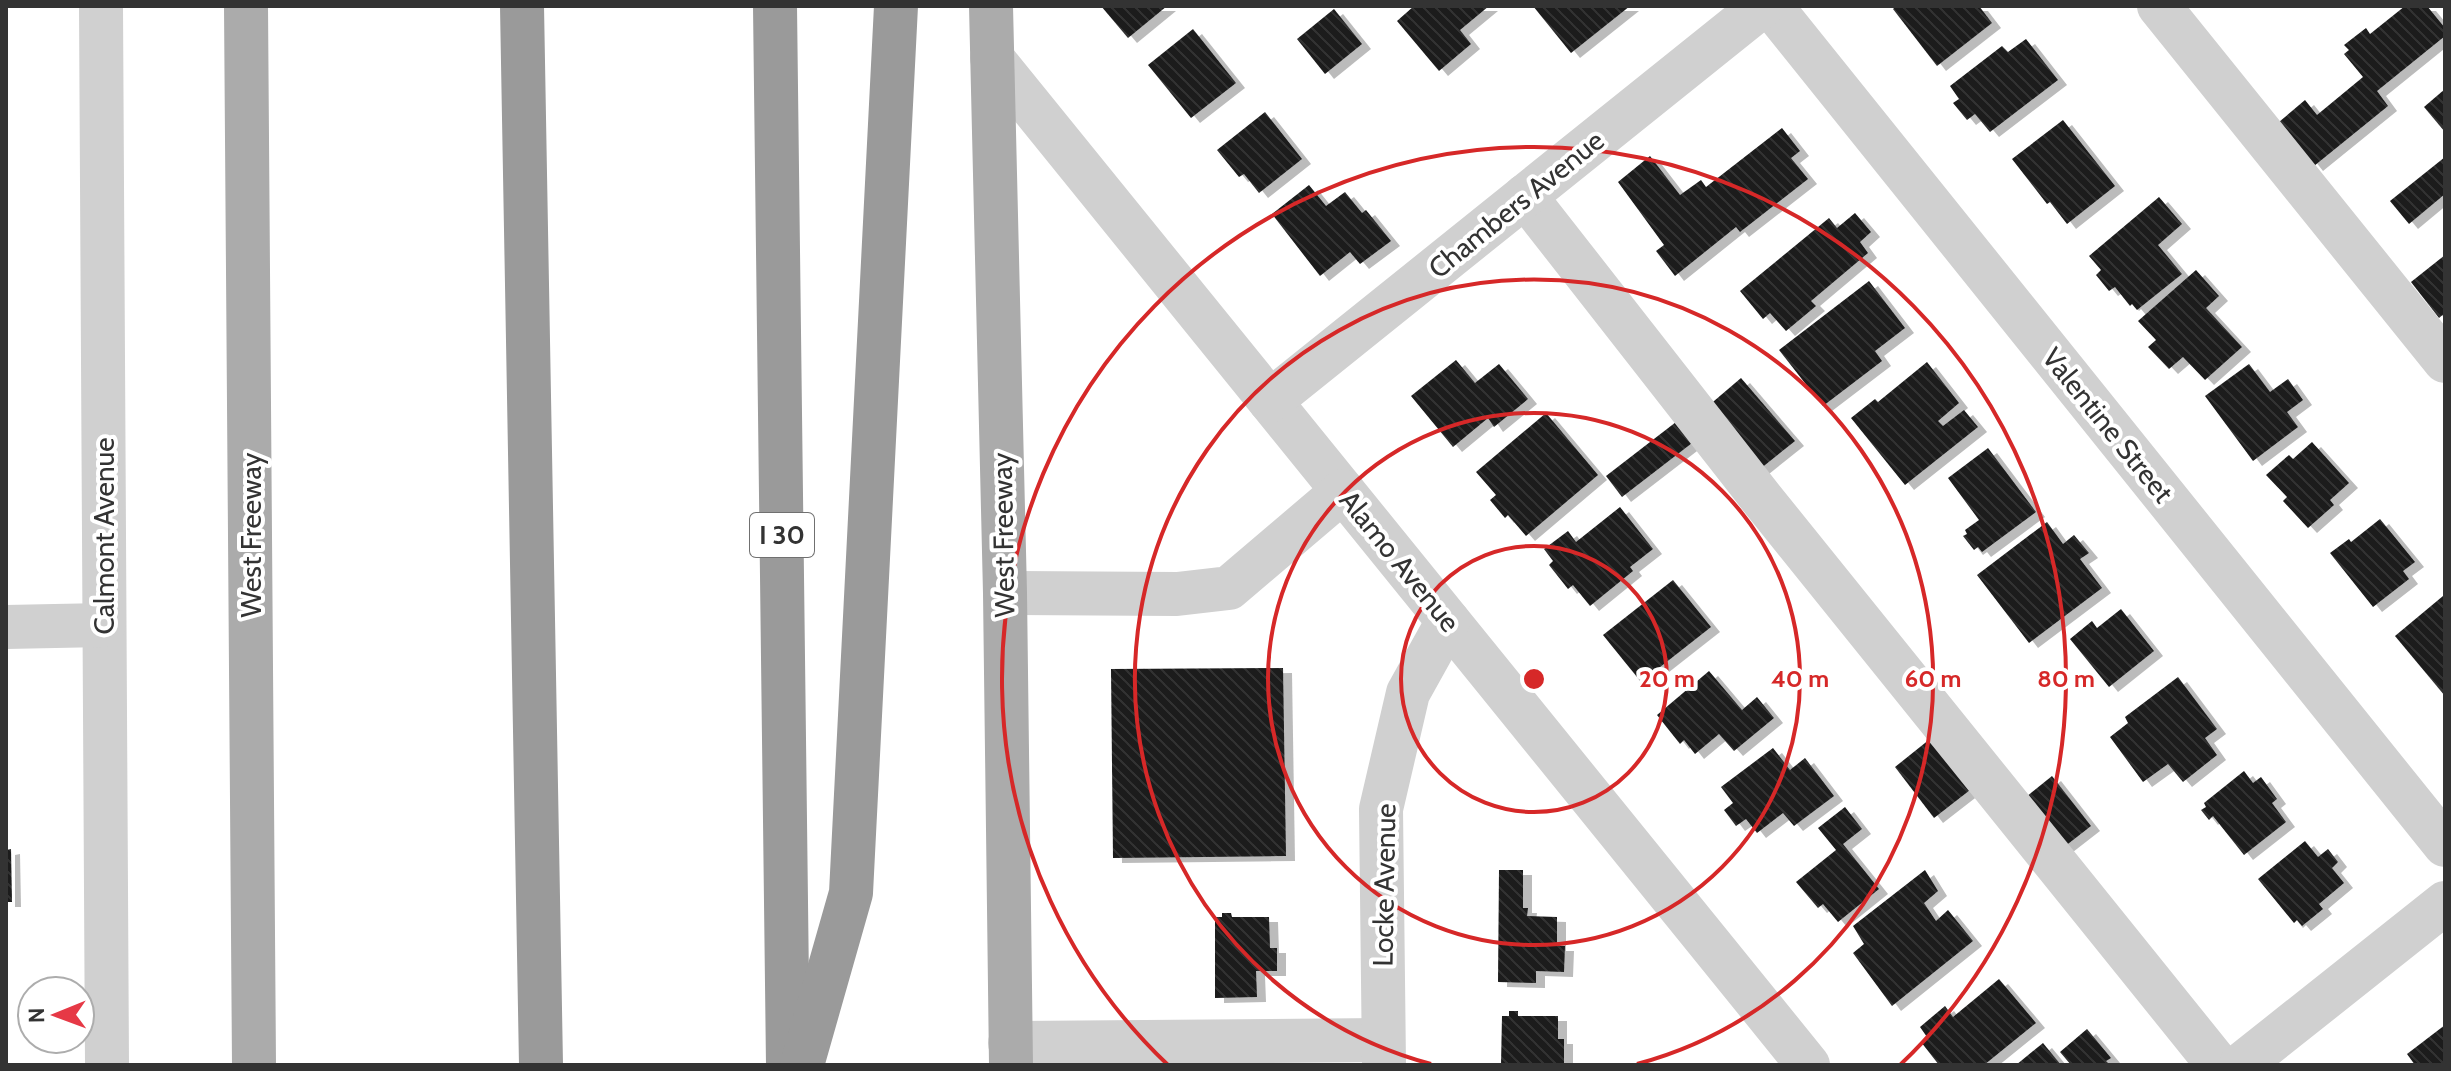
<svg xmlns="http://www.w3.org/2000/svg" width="2451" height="1071" viewBox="0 0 2451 1071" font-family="Cabin,sans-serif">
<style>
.building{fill:url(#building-back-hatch);filter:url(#shadow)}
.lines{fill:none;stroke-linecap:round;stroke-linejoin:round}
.minor{stroke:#d0d0d0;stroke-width:44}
.major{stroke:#ababab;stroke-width:44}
.highway{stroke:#9a9a9a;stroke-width:44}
.ring{fill:none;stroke:#d62828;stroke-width:4}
.labels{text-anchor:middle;stroke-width:8;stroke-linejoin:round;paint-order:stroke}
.shield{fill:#fff;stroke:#707070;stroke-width:2}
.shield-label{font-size:26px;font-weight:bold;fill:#333}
.street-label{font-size:28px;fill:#333;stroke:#fff}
.centre{fill:#d62828;stroke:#fff;stroke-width:4}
.ring-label{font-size:24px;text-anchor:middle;font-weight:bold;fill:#d62828;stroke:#fff;stroke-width:8;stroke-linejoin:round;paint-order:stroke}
</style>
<defs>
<pattern id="building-back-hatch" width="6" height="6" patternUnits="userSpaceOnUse" patternTransform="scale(2)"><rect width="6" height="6" fill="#1a1a1a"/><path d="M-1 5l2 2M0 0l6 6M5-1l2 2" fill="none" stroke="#333"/></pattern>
<filter id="shadow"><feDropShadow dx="9" dy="5" stdDeviation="0" flood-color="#0004"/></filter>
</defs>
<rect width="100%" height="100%" fill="#fff"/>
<g class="building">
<polygon points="1101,6 1167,6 1128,38"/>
<polygon points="1414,6 1489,6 1460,30 1471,44 1439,71 1397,21"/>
<polygon points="1533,6 1630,6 1571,53"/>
<polygon points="1896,6 1979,6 1992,23 1937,66 1893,9"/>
<polygon points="2405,6 2427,6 2445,28 2445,36 2377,91 2388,106 2314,166 2279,122 2305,100 2317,115 2363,77 2344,54 2349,50 2344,45 2366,28 2370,34"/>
<polygon points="1334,9 1362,44 1325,74 1297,39"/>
<polygon points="1193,29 1236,83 1191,118 1148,65"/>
<polygon points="2026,39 2058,80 1990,132 1975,114 1967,120 1953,103 1959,99 1950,86 2002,46 2008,52"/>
<polygon points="2445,89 2445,132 2424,107"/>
<polygon points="1265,112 1302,159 1259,193 1244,174 1239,177 1217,150"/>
<polygon points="2063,120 2115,186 2067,224 2050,202 2047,204 2012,159"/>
<polygon points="1782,128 1800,151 1791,158 1808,179 1740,232 1736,227 1675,276 1656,251 1664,245 1618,182 1650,156 1680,195 1701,180 1706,187"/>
<polygon points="2445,157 2445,194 2409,224 2390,201"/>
<polygon points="1309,185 1326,206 1345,192 1362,213 1366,210 1391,241 1360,264 1350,252 1320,276 1272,214"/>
<polygon points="2159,197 2182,224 2158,245 2182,274 2137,310 2132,304 2130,306 2115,287 2109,291 2096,275 2101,270 2089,256"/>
<polygon points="1855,213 1871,232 1860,242 1868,253 1811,301 1816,306 1786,331 1770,313 1763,319 1740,291 1829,218 1837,228"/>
<polygon points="2445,255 2445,313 2439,318 2411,282"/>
<polygon points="2196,270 2219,296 2206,308 2242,347 2205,380 2183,357 2169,369 2148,347 2156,340 2138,321"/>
<polygon points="1869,281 1905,328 1875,351 1882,361 1823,406 1779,350"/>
<polygon points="1456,360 1475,383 1499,364 1528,399 1494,427 1488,418 1453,447 1411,396"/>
<polygon points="1927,362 1959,403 1938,421 1943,426 1964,410 1978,427 1905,485 1851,418 1875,399 1878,402"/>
<polygon points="2249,364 2270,392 2288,379 2303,400 2287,412 2298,427 2253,461 2205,396"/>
<polygon points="1741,378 1795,441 1760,469 1707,407"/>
<polygon points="1546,413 1598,475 1526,536 1508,515 1505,518 1490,500 1496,495 1476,472"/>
<polygon points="1676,422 1692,443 1622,497 1606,476"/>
<polygon points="2312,442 2349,483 2330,500 2334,505 2308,528 2283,501 2287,497 2266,475 2289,455 2293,459"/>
<polygon points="1988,448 2036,512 1982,552 1978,547 1974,550 1963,536 1967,534 1965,530 1979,520 1948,478"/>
<polygon points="1620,507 1653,549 1630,567 1633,571 1590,606 1573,585 1568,589 1549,565 1553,561 1544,549 1568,531 1576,542"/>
<polygon points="2380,519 2415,562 2403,571 2409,579 2373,607 2330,553 2349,539 2351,542"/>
<polygon points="2047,522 2063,544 2074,535 2089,553 2080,559 2102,588 2029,643 1977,575"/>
<polygon points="1673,580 1711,627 1641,682 1603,635"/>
<polygon points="2443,596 2445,598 2445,696 2395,636"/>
<polygon points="2121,609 2154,651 2109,687 2070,639 2092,621 2097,628"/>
<polygon points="1283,668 1286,856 1113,858 1111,669"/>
<polygon points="1709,671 1742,710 1757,697 1774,718 1734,751 1719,734 1695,754 1684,740 1680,744 1657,715"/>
<polygon points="2178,677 2217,729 2205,738 2217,755 2183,782 2168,764 2143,782 2110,737 2128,723 2125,717"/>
<polygon points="1930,739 1970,790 1934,818 1895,767"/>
<polygon points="1773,748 1790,770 1805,758 1834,796 1794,826 1783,813 1757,833 1746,819 1736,826 1724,810 1733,803 1721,787"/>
<polygon points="2244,771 2253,783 2261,777 2277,799 2272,803 2286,822 2244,855 2213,816 2209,820 2201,810 2206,807 2204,803"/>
<polygon points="2052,776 2091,826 2064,847 2026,797"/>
<polygon points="1845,807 1862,829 1843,844 1879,889 1838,922 1823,904 1818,908 1796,882 1836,850 1818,828"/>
<polygon points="2305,841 2318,857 2328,849 2338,862 2332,868 2344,883 2319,904 2323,909 2302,926 2297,920 2294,923 2258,879"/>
<polygon points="11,849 12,902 6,902 6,850"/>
<polygon points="1499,870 1523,870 1523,908 1528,908 1527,916 1557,917 1557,946 1565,946 1564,972 1536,971 1536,983 1498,982"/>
<polygon points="1925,870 1938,891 1924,903 1936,921 1948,910 1973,941 1892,1006 1853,953 1864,944 1853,926"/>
<polygon points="1222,913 1231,913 1232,917 1269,917 1270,948 1277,948 1277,971 1256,971 1257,997 1215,998 1215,917 1222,917"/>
<polygon points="1999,979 2036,1023 1984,1065 1939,1065 1921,1042 1927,1037 1920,1027 1945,1006 1953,1017"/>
<polygon points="1509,1011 1518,1011 1518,1016 1558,1016 1558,1039 1564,1039 1564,1065 1501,1065 1502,1016 1509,1016"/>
<polygon points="2445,1025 2445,1065 2415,1065 2407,1054"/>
<polygon points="2087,1029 2111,1058 2106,1061 2110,1065 2071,1065 2060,1052"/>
<polygon points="2043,1043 2061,1065 2016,1065"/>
</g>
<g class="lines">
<g class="minor">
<polyline points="101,6 107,1065"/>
<polyline points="1771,6 2445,845"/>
<polyline points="2159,6 2445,361"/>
<polyline points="992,58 1808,1065"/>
<polyline points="1525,196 1762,499 2218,1065"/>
<polyline points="1270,401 1762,6"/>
<polyline points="1005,593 1177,594 1229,588 1343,491"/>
<polyline points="6,627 104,625"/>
<polyline points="1010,1043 1383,1040"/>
<polyline points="1384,1065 1381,809 1408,693 1448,621"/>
<polyline points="2241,1065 2445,903"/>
</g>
<g class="major">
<polyline points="246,6 254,1065"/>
<polyline points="991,6 1005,593 1011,1065"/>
</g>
<g class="highway">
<polyline points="522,6 541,1065"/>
<polyline points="775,6 788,1065"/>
<polyline points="802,1065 851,893 896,6"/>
</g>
</g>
<g class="ring">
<circle cx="1534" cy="679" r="133"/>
<circle cx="1534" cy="679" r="266"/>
<path d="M1431 1064A399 399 0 1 1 1637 1064"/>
<path d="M1168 1065A532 532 0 1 1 1900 1065"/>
</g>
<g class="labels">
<rect class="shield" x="750" y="513" width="64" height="44" rx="6"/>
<g class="shield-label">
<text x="782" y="544">I 30</text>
</g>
<g class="street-label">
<text transform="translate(1516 204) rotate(-39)" y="10">Chambers Avenue</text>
<text transform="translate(2108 425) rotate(51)" y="10">Valentine Street</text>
<text transform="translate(251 535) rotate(-90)" y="10">West Freeway</text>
<text transform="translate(1003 535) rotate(-91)" y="10">West Freeway</text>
<text transform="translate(104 536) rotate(-90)" y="10">Calmont Avenue</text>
<text transform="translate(1400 561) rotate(51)" y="10">Alamo Avenue</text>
<text transform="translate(1384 885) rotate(-89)" y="10">Locke Avenue</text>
</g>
</g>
<circle cx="1534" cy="679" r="12" class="centre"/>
<g class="ring-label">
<text x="1667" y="687">20 m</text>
<text x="1800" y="687">40 m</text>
<text x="1933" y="687">60 m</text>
<text x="2066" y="687">80 m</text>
</g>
<rect width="2451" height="1071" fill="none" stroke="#333333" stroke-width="16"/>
<g transform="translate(56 1015) rotate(269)"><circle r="38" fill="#ffffff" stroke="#adadad" stroke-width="2"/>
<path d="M0-6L14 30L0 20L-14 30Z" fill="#e63946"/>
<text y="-12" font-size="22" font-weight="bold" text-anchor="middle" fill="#333333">N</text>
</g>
</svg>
